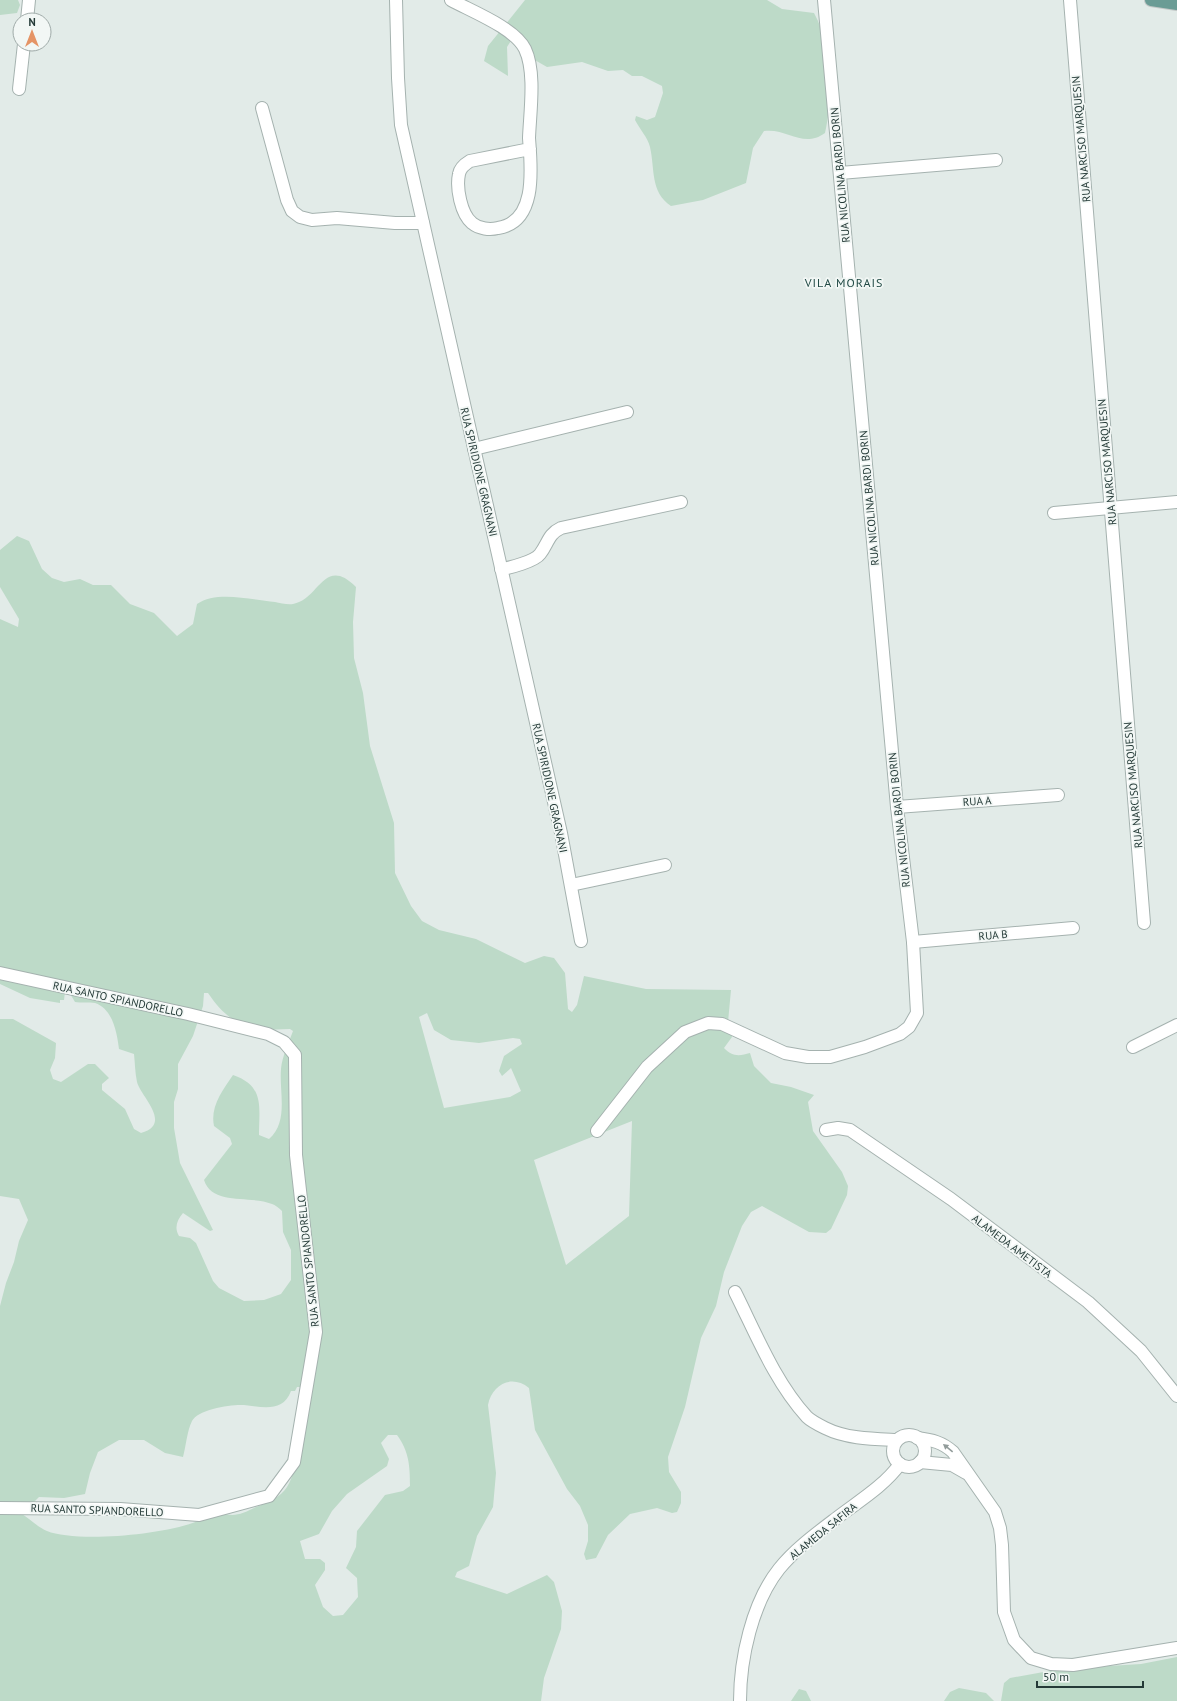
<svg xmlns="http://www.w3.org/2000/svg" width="1177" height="1701" viewBox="0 0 1177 1701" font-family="'PT Sans',sans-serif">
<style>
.green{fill:#bddac8;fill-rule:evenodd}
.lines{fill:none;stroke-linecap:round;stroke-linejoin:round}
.minor-casing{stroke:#a5b2af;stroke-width:14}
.major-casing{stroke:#c2c8c7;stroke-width:14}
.minor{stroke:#fff;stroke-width:12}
.major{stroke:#6a9c95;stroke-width:12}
.oneway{fill:#929c9b}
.labels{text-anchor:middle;stroke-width:3.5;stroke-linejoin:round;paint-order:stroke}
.street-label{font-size:11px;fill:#243a37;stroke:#f2f7f5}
.neighbourhood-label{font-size:12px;letter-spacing:1px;fill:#214a45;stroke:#f2f7f5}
</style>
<rect width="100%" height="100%" fill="#e2ebe8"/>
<g class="green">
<polygon points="0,0 18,0 20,5 17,13 0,15"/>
<path d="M 525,0 L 767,0 L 782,9 L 814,13 C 832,45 833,98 825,133 C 803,149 788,128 764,131 L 753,148 L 746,183 L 703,200 L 671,206 C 650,192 655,169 650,147 C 648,138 639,128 635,120 L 636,116 L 647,120 L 655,117 L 663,93 L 662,86 L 642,76 L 632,76 L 623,70 L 608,71 L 582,62 L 547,67 L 533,59 L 512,39 L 507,47 L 508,76 L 484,61 L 488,46 Z"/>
<path d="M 17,536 L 29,541 L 42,569 L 52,578 L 64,582 L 80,579 L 93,585 L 111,585 L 130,604 L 154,613 L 177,636 L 193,624 L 197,604 C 217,590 252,600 275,602 C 280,603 288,605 293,604 C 319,600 324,555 356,587 L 353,622 L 354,658 L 363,693 L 370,746 L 394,823 L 395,873 L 411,906 L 422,921 L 439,930 L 476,939 L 525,963 L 544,956 L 554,958 L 565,973 L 568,1009 L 572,1012 L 577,1005 L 584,976 L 646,989 L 731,990 L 728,1022 L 732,1037 L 724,1048 C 732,1057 740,1056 750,1053 L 754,1066 L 771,1083 L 791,1087 L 814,1095 L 808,1102 L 813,1131 L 842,1172 L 848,1186 L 847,1195 L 831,1229 L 826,1233 L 809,1232 L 762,1206 L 751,1212 L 742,1226 L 724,1272 L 716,1306 L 701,1338 L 685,1407 L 668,1457 L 669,1472 L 681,1492 L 681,1503 L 677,1512 L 672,1513 L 657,1508 L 630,1514 L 608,1535 L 596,1558 L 586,1560 L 584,1554 L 588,1541 L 588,1525 L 580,1506 L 567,1489 L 535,1430 L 529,1388 C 512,1374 492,1384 488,1405 L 496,1473 L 493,1507 L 477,1536 L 469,1566 L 457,1572 L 455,1577 L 507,1594 L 547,1575 L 554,1582 L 562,1611 L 561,1629 L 544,1678 L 541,1701 L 0,1701 L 0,1306 L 6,1283 L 14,1262 L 19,1241 L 28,1220 L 19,1199 L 0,1196 L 0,1019 L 13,1019 L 56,1043 L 55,1058 L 50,1070 L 53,1079 L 61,1082 L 88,1064 L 95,1064 L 109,1078 L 102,1084 L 102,1090 L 125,1109 L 134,1129 L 141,1133 C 173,1124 141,1097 137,1082 C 135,1073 135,1063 134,1054 L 119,1049 C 117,1033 113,1009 95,1003 C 89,1002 81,1003 75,1002 L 69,992 L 65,992 L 64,1000 L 60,1000 L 60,1003 L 30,998 L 0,984 L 0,619 L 18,627 L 19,619 L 0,587 L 0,550 ZM 204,993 L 208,993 C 231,1027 251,1031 290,1029 L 293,1031 C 289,1042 282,1057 281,1069 C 279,1092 289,1122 269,1139 L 259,1135 C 259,1107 265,1086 233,1075 C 222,1091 210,1107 214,1126 L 230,1138 L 232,1144 L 204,1180 C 212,1206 251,1195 272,1204 C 275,1205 279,1208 282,1211 L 283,1232 L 291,1250 L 291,1280 L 281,1294 L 264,1300 L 244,1301 L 219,1288 L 213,1281 L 196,1243 L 190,1238 L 179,1236 C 174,1228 177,1220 183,1213 L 210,1231 L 213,1230 L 180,1163 L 174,1128 L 174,1102 L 178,1089 L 178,1064 L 193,1036 L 203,1006 ZM 427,1013 L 434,1030 L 451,1040 L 479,1043 L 513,1038 L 520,1039 L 522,1044 L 504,1056 L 499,1071 L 502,1076 L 511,1068 L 521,1091 L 510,1097 L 444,1108 L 419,1017 ZM 632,1121 L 629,1216 L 566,1265 L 534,1160 ZM 297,1387 L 304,1387 C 301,1413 301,1466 287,1487 C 281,1497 267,1503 256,1507 C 240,1515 233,1518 216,1511 C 192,1534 78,1544 47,1531 C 39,1528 30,1519 22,1514 L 39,1497 L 64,1498 L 85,1494 L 90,1473 L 98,1452 L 119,1440 L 144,1440 L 165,1453 L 183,1457 C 186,1446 187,1431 192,1421 C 198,1409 232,1404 244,1405 C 262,1407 283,1413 291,1391 L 295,1391 ZM 388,1435 L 397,1435 C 409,1451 410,1466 410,1486 L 403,1491 L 385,1495 L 357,1531 L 356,1547 L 346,1568 L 357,1578 L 358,1597 L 343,1615 L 333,1616 L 323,1607 L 315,1585 L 325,1570 L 325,1563 L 320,1559 L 305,1559 L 300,1541 L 319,1534 L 332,1511 L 347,1494 L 387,1466 L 389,1459 L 381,1443 Z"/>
<polygon points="1177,1657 1177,1701 1001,1701 1004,1683 1010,1678 1060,1669 1141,1664"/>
<polygon points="959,1688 986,1693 994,1701 944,1701 950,1692"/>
<polygon points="799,1689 806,1691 811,1701 791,1701"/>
</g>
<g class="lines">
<g class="minor-casing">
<g id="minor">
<polyline points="396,0 398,78 401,125 561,833 581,941"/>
<path d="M 451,0 C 471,11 515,28 525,49 C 536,72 530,112 529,138 C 531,166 538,222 498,228 C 490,230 479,229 472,223 C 461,214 456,188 459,174 C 460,168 465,164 470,161 L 530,149"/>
<polyline points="1070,0 1144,923"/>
<polyline points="27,20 29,0"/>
<polyline points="19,89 24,44"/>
<polyline points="262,108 287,200 292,211 300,217 312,220 337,218 395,223 423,223"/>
<polyline points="840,173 996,160"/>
<polyline points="474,449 627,412"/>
<polyline points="1054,513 1177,502"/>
<path d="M 501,569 C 510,568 535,561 540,554 C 548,544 548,534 561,528 L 681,502"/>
<polyline points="897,807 1058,795"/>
<polyline points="571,885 665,865"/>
<polyline points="913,942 1073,928"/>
<polyline points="0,973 188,1014 268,1034 284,1042 295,1055 296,1155 316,1332 294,1462 269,1496 199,1515 120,1509 0,1508"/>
<polyline points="1133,1047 1177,1025"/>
<polyline points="826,1130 838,1128 850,1130 951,1199 1088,1302 1141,1351 1177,1396"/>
<polyline points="597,1131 647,1067 685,1032 708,1023 722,1024 785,1053 808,1057 830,1057 865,1047 900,1034 909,1027 917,1013 913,942 897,807 824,0"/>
<path d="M 735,1292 C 756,1334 775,1382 807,1417 C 811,1421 819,1425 825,1428 C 847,1439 874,1439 897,1440"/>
<circle cx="909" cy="1451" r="16"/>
<path d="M 917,1438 C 932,1440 942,1442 953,1452 L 995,1512 L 1000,1528 L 1002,1545 L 1004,1612 L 1014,1640 L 1031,1658 L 1051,1664 L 1073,1665 L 1177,1648"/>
<polyline points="920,1462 952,1465 966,1473"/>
<path d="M 740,1701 C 740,1659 752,1603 779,1569 C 795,1549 817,1533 838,1517 C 859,1501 884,1486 900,1464"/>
</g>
</g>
<g class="major-casing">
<polyline id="major" points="1151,0 1177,4"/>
</g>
<use href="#minor" class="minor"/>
<use href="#major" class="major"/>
</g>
<defs><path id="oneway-solid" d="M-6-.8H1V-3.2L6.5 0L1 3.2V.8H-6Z"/></defs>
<use class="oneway" href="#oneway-solid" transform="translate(948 1448) rotate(-141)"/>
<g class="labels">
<g class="street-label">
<text transform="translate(1081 139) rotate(-95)" y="4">RUA NARCISO MARQUESIN</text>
<text transform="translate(840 175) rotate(-95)" y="4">RUA NICOLINA BARDI BORIN</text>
<text transform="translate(1107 462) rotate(-95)" y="4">RUA NARCISO MARQUESIN</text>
<text transform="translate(479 472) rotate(77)" y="4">RUA SPIRIDIONE GRAGNANI</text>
<text transform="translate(869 498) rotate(-95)" y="4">RUA NICOLINA BARDI BORIN</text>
<text transform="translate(1133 785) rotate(-95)" y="4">RUA NARCISO MARQUESIN</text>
<text transform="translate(550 788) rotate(78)" y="4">RUA SPIRIDIONE GRAGNANI</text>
<text transform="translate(977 801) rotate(-4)" y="4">RUA A</text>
<text transform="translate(899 820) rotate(-96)" y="4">RUA NICOLINA BARDI BORIN</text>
<text transform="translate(993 935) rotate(-5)" y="4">RUA B</text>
<text transform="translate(118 999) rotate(12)" y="4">RUA SANTO SPIANDORELLO</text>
<text transform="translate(1012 1246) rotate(37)" y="4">ALAMEDA AMETISTA</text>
<text transform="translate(308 1261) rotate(-96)" y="4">RUA SANTO SPIANDORELLO</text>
<text transform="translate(97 1510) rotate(2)" y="4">RUA SANTO SPIANDORELLO</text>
<text transform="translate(823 1531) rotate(-39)" y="4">ALAMEDA SAFIRA</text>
</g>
<g class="neighbourhood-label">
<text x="844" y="287">VILA MORAIS</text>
</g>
</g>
<g transform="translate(32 32)"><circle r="19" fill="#f2f7f5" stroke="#a0aba9"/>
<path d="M0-3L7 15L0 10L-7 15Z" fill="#e59466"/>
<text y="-6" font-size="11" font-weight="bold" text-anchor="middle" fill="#243a37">N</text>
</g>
<path d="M1037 1681v6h106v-6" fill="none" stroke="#243a37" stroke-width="2"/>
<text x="1043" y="1681" font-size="12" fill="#243a37" stroke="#f2f7f5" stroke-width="3" paint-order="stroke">50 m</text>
</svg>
